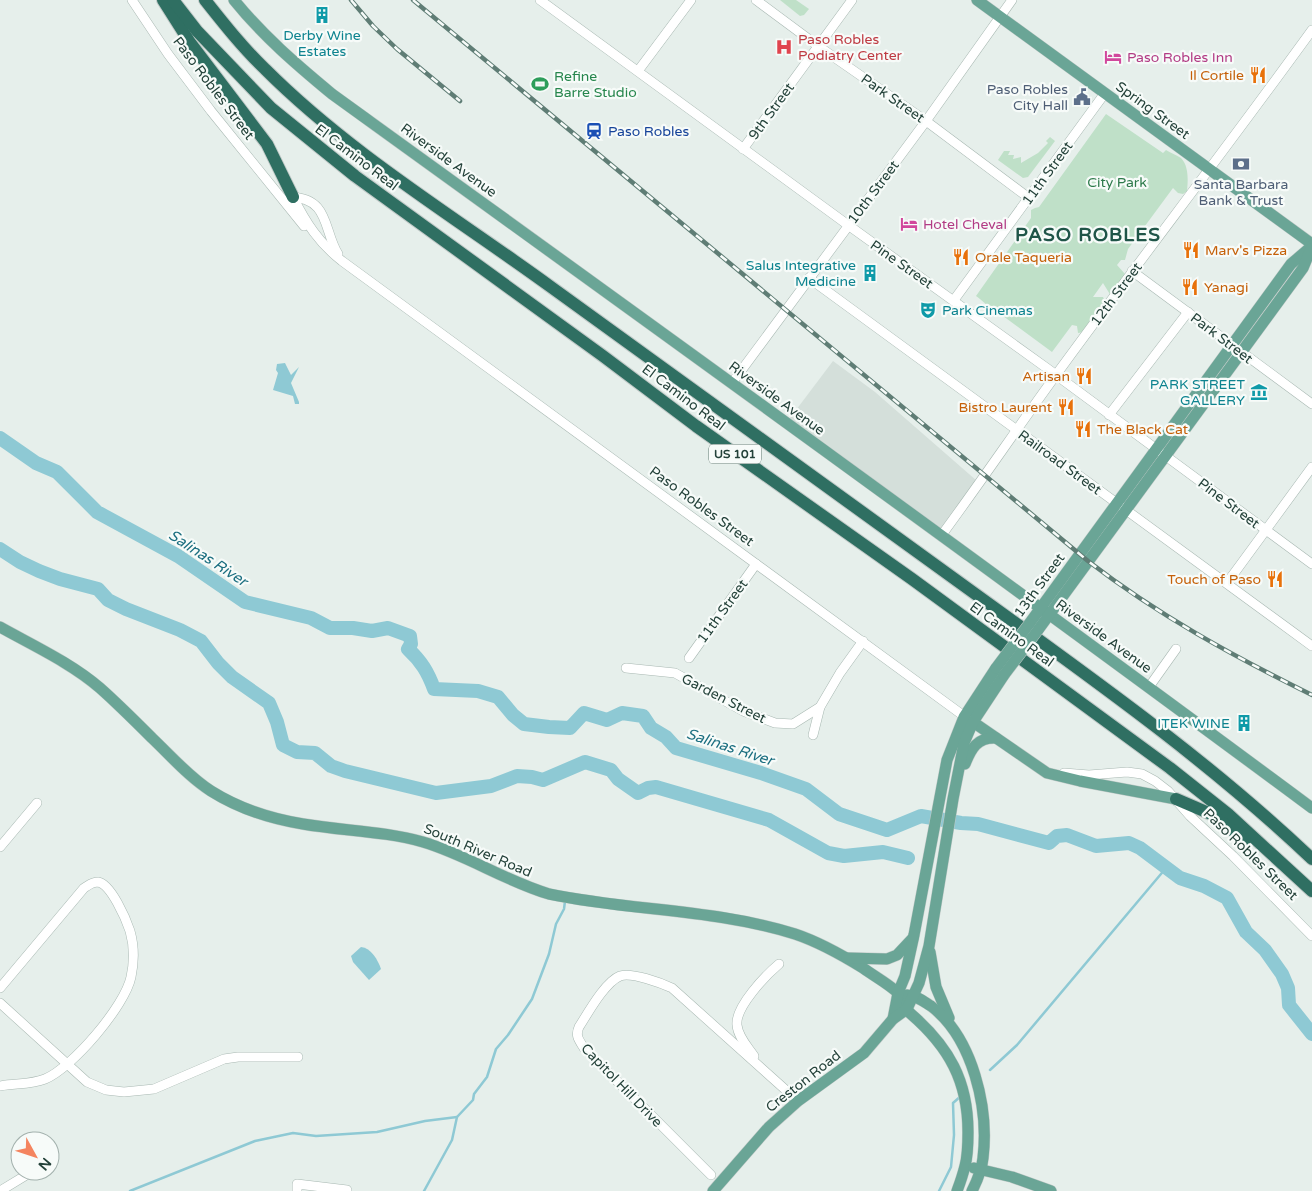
<svg xmlns="http://www.w3.org/2000/svg" width="1312" height="1191" viewBox="0 0 1312 1191" font-family="'Varela Round',sans-serif">
<style>
.built{fill:#d4dfda}
.green{fill:#bfe0c8}
.water{fill:#8ec9d4}
.lines{fill:none;stroke-linecap:round;stroke-linejoin:round}
.stream{stroke:#8ec9d4;stroke-width:2.5}
.river{stroke:#8ec9d4;stroke-width:14}
.minor-casing{stroke:#a8b8b2;stroke-width:10}
.major-casing{stroke:#c2cac8;stroke-width:12}
.highway-casing{stroke:#c2cac8;stroke-width:14}
.minor{stroke:#fff;stroke-width:9}
.major{stroke:#6aa596;stroke-width:11}
.highway{stroke:#2f6f62;stroke-width:12}
.rail-casing{stroke:#5f7d75;stroke-width:4.5}
.rail{stroke:#f7fbf9;stroke-width:2.5;stroke-dasharray:8;stroke-linecap:butt}
.major-bridge-casing{stroke:#c2cac8;stroke-width:12;stroke-linecap:butt}
.major-bridge{stroke:#6aa596;stroke-width:11}
.labels{text-anchor:middle;stroke-width:4.5;stroke-linejoin:round;paint-order:stroke}
.shield{fill:#f7fbf9;stroke:#637a73;stroke-width:1}
.shield-label{font-size:12px;font-weight:bold;fill:#24423a}
.culture-label{font-size:14px;fill:#0d838f;stroke:#f7fbf9;text-anchor:end}
.health-label{font-size:14px;fill:#be3a42;stroke:#f7fbf9;text-anchor:start}
.hotel-label{font-size:14px;fill:#b23c85;stroke:#f7fbf9;text-anchor:start}
.food-label{font-size:14px;fill:#c56008;stroke:#f7fbf9;text-anchor:end}
.leisure-label{font-size:14px;fill:#27864d;stroke:#f7fbf9;text-anchor:start}
.street-label{font-size:14px;fill:#24423a;stroke:#f7fbf9}
.service-label{font-size:14px;fill:#4e5e75;stroke:#f7fbf9;text-anchor:end}
.transit-label{font-size:14px;fill:#164399;stroke:#f7fbf9;text-anchor:start}
.park-label{font-size:14px;fill:#2d7a4b;stroke:#f7fbf9}
.water-label{font-size:15px;font-style:italic;fill:#1c6f80;stroke:#f7fbf9}
.district-label{font-size:19px;font-weight:bold;letter-spacing:1px;fill:#1f5548;stroke:#f7fbf9}
</style>
<rect width="100%" height="100%" fill="#e6efeb"/>
<polygon class="built" points="833,361 875,392 977,481 938,534 787,422"/>
<g class="green">
<polygon points="780,0 796,0 809,9 804,15 800,16"/>
<path d="M 1106,114 L 1163,153 L 1166,150 C 1170,153 1177,155 1181,158 C 1189,166 1188,181 1187,191 L 1183,194 L 1178,193 L 1173,188 L 1128,249 L 1125,260 L 1121,260 L 1117,265 L 1125,274 L 1127,283 L 1111,296 L 1103,283 L 1093,297 L 1103,297 L 1106,303 L 1100,312 L 1091,319 L 1090,331 L 1078,333 L 1077,326 L 1072,325 L 1052,352 L 999,313 C 992,311 982,300 976,296 L 1031,218 L 1031,210 L 1035,208 L 1039,207 Z"/>
<polygon points="1050,137 1055,141 1028,177 1023,178 998,160 1004,151 1010,151 1008,155 1014,155 1013,159 1021,157 1021,163 1038,153 1048,143 1046,141"/>
</g>
<g class="water">
<polygon points="285,363 291,375 299,367 291,383 299,402 299,404 295,404 293,396 273,390 278,373 276,370 277,364"/>
<path d="M 361,947 C 371,948 378,960 381,969 L 369,980 L 353,962 L 351,956 Z"/>
</g>
<g class="lines">
<g class="stream">
<polyline points="990,1070 1017,1045 1166,868"/>
<polyline points="130,1191 255,1141 293,1133 316,1136 377,1132 425,1121 457,1117"/>
<polyline points="424,1191 452,1140 457,1117 473,1100 474,1094 487,1077 496,1049 508,1035 532,999 549,954 556,924 564,909 565,901"/>
<polyline points="939,1191 951,1167 954,1135 953,1103 961,1096"/>
</g>
<g class="river">
<path d="M 0,438 L 36,463 L 57,472 L 97,512 L 178,556 L 245,602 L 311,618 L 330,628 L 353,628 L 372,631 L 388,628 L 410,636 L 411,644 L 408,649 C 421,661 428,672 434,689 L 478,691 L 498,697 L 513,715 L 524,724 L 549,727 L 570,728 L 584,713 L 607,720 L 622,713 L 643,716 L 651,728 L 666,737 L 676,748 L 761,773 L 806,789 L 839,814 L 887,830 L 921,816 L 961,823 L 978,824 L 1049,843 L 1057,836 L 1067,835 L 1096,846 L 1129,843 L 1140,848 L 1180,878 L 1204,886 L 1227,898 L 1246,932 L 1265,950 L 1282,974 L 1288,988 L 1289,1005 L 1312,1034"/>
<polyline points="0,549 20,562 39,571 60,579 98,589 108,600 126,609 180,630 201,641 218,663 232,677 269,703 277,722 283,745 297,752 315,753 331,766 345,771 436,793 491,786 517,776 532,777 543,780 585,762 611,770 618,779 638,793 648,788 656,787 769,820 828,853 844,856 883,852 908,858"/>
</g>
<g class="minor-casing">
<g id="minor">
<polyline points="132,0 168,54 211,111 304,226"/>
<polyline points="540,0 848,225 1048,369 1312,564"/>
<polyline points="756,0 818,46 926,121 1029,198"/>
<polyline points="638,71 691,0"/>
<polyline points="743,149 852,0"/>
<path d="M 290,197 C 330,198 323,230 338,254"/>
<path d="M 293,197 C 306,223 319,243 342,261 L 968,719"/>
<polyline points="1132,271 1312,404"/>
<polyline points="809,278 1312,646"/>
<polyline points="954,300 1105,93"/>
<polyline points="732,383 926,121 1012,0"/>
<polyline points="1109,415 1188,312"/>
<path d="M 941,536 C 983,479 1022,421 1064,364 C 1146,252 1231,142 1312,30"/>
<polyline points="1227,583 1312,467"/>
<polyline points="689,658 756,564"/>
<polyline points="626,668 675,673 743,711 775,723 793,724 820,707"/>
<polyline points="1149,687 1176,649"/>
<polyline points="813,735 820,707 840,673 863,641"/>
<polyline points="1064,773 1089,775 1127,772 1142,774 1155,781 1168,791 1190,816 1233,856 1312,936"/>
<polyline points="0,847 37,803"/>
<path d="M 0,988 L 84,888 C 89,885 92,882 98,882 C 111,884 126,919 130,931 C 134,945 134,963 131,977 C 125,1006 72,1068 45,1079 C 30,1085 15,1083 0,1086"/>
<polyline points="0,1003 87,1082 106,1090 124,1092 154,1089 224,1059 238,1057 298,1057"/>
<path d="M 754,1056 C 748,1047 738,1037 737,1025 C 735,1007 766,975 779,964"/>
<path d="M 711,1175 L 584,1048 C 579,1040 575,1036 579,1027 C 588,1013 605,982 620,976 C 632,972 661,983 672,988 L 798,1101"/>
<polyline points="0,1191 28,1174"/>
<polyline points="297,1191 297,1184 347,1190"/>
</g>
</g>
<g class="major-casing">
<g id="major">
<path d="M 234,0 C 263,36 297,65 332,94 C 660,331 987,567 1312,808"/>
<polyline points="977,0 1312,244"/>
<polyline points="1029,624 1291,264 1312,246"/>
<path d="M 0,627 C 34,646 71,663 100,688 C 118,704 135,721 152,738 C 171,756 189,777 211,791 C 238,808 272,819 303,824 C 344,831 384,831 423,842 C 467,855 505,881 549,894 C 630,911 716,909 795,934 C 819,942 842,955 863,968 C 874,976 887,983 897,992 C 903,998 904,1008 911,1014 C 949,1047 968,1081 968,1132 C 968,1143 968,1155 965,1166 C 963,1174 960,1183 957,1191"/>
<polyline points="1038,630 1303,268 1311,249"/>
<polyline points="973,722 1047,773 1080,781 1176,799"/>
<path d="M 965,764 C 971,749 977,737 996,738"/>
<polyline points="930,952 936,987 949,1018"/>
<polyline points="847,958 887,959 897,955 913,938"/>
<path d="M 907,995 C 917,996 923,1001 931,1006 C 973,1038 989,1108 983,1158 C 982,1169 977,1181 972,1191"/>
<polyline points="893,1019 898,993 905,976 914,935 947,760 964,717 996,668"/>
<polyline points="974,1168 1012,1177 1051,1191"/>
<polyline points="713,1191 769,1127 798,1101 864,1053 893,1019 907,1009 919,983 929,946 953,799 964,743 973,722 1004,675"/>
</g>
</g>
<g class="highway-casing">
<g id="highway">
<polyline points="163,0 189,41 267,144 293,197"/>
<polyline points="173,0 197,31 271,108 355,176 603,356 696,426 912,579 1170,768 1228,814 1312,891"/>
<path d="M 205,0 C 224,24 243,48 265,69 C 350,154 455,217 551,287 C 692,389 833,491 974,593 C 1090,677 1208,760 1312,859"/>
<polyline points="1176,799 1211,814 1245,840"/>
</g>
</g>
<use href="#minor" class="minor"/>
<use href="#major" class="major"/>
<use href="#highway" class="highway"/>
<g class="rail-casing">
<g id="rail">
<polyline points="351,0 373,26 397,49 460,101"/>
<path d="M 413,0 L 1088,561 C 1158,615 1233,656 1312,695"/>
</g>
</g>
<use href="#rail" class="rail"/>
<g class="major-bridge-casing">
<g id="major-bridge">
<polyline points="996,668 1029,624"/>
<polyline points="1004,675 1038,630"/>
</g>
</g>
<use href="#major-bridge" class="major-bridge"/>
</g>
<defs>
<g id="building-bare" transform="scale(1.35)"><path d="M-4-6H4V6H1V3H-1V6H-4ZM-2.5-4.3h1.7v1.8h-1.7ZM.8-4.3h1.7v1.8H.8ZM-2.5-1h1.7V.8h-1.7ZM.8-1h1.7V.8H.8Z" fill="#0f9aa8" stroke="#f7fbf9" stroke-width="2.5" paint-order="stroke"/></g>
<g id="hospital-bare" transform="scale(1.35)"><path d="M-5-5h3v3.5h4V-5h3V5h-3V1.5h-4V5h-3Z" fill="#e0444e" stroke="#f7fbf9" stroke-width="2.5" paint-order="stroke"/></g>
<g id="hotel-bare" transform="scale(1.35)"><path d="M-6-4.5h1.5V1H6V5H4.5V3h-9V5H-6ZM-4 0a1.8 1.8 0 1 1 3.6 0ZM.5 0V-2.5h3Q6-2.5 6 0Z" fill="#d1479c" stroke="#f7fbf9" stroke-width="2.5" paint-order="stroke"/></g>
<g id="restaurant-bare" transform="scale(1.35)"><path d="M-5-6h1v4h1v-4h1v4h1v-4h1v5L-1.5 .5V6h-2V.5L-5-1ZM5-6V6H3V1.5H1.5Q1.5-4 5-6Z" fill="#e8710a" stroke="#f7fbf9" stroke-width="2.5" paint-order="stroke"/></g>
<g id="stadium-bare" transform="scale(1.35)"><path d="M0-5a6.5 5 0 1 0 0 10a6.5 5 0 1 0 0-10ZM-3.5-1.8h7v3.6h-7Z" fill="#2e9e5b" stroke="#f7fbf9" stroke-width="2.5" paint-order="stroke"/></g>
<g id="civic-bare" transform="scale(1.35)"><path d="M-.6-6.5H3V-4.5H.6V-3L4-1V1h2V6H-6V1h2V-1L-.6-3ZM-1.2 2.5V6h2.4V2.5Z" fill="#5c6f8a" stroke="#f7fbf9" stroke-width="2.5" paint-order="stroke"/></g>
<g id="station-bare" transform="scale(1.35)"><path d="M-3-6H3Q5-6 5-4V2Q5 4 3 4L4.5 6H3L1.5 4h-3L-3 6H-4.5L-3 4Q-5 4-5 2V-4Q-5-6-3-6ZM-3.5-4v3h7v-3ZM-3.5 1v1.5H-2V1ZM2 1v1.5H3.5V1Z" fill="#1a4fb4" stroke="#f7fbf9" stroke-width="2.5" paint-order="stroke"/></g>
<g id="bank-bare" transform="scale(1.35)"><path d="M-6-4H6V4H-6ZM0-2.3a2.3 2.3 0 1 0 0 4.6a2.3 2.3 0 1 0 0-4.6Z" fill="#5c6f8a" stroke="#f7fbf9" stroke-width="2.5" paint-order="stroke"/></g>
<g id="theatre-bare" transform="scale(1.35)"><path d="M-5-5.5Q0-4 5-5.5V0Q5 5 0 6Q-5 5-5 0ZM-3.3-2.5H-1v1.5H-3.3ZM1-2.5H3.3v1.5H1ZM-2.8 1Q0 5.5 2.8 1Z" fill="#0f9aa8" stroke="#f7fbf9" stroke-width="2.5" paint-order="stroke"/></g>
<g id="museum-bare" transform="scale(1.35)"><path d="M0-6L6-3V-2H-6V-3ZM-5-1h2V3h-2ZM-1-1h2V3h-2ZM3-1h2V3H3ZM-6 4H6V6H-6Z" fill="#0f9aa8" stroke="#f7fbf9" stroke-width="2.5" paint-order="stroke"/></g>
</defs>
<g fill-rule="evenodd">
<use href="#building-bare" x="322" y="15"/>
<use href="#hospital-bare" x="784" y="47"/>
<use href="#hotel-bare" x="1113" y="57"/>
<use href="#restaurant-bare" x="1258" y="75"/>
<use href="#stadium-bare" x="540" y="84"/>
<use href="#civic-bare" x="1082" y="97"/>
<use href="#station-bare" x="594" y="131"/>
<use href="#bank-bare" x="1241" y="164"/>
<use href="#hotel-bare" x="909" y="224"/>
<use href="#restaurant-bare" x="1191" y="250"/>
<use href="#restaurant-bare" x="961" y="257"/>
<use href="#building-bare" x="870" y="273"/>
<use href="#restaurant-bare" x="1190" y="287"/>
<use href="#theatre-bare" x="928" y="310"/>
<use href="#restaurant-bare" x="1084" y="376"/>
<use href="#museum-bare" x="1259" y="392"/>
<use href="#restaurant-bare" x="1066" y="407"/>
<use href="#restaurant-bare" x="1083" y="429"/>
<use href="#restaurant-bare" x="1275" y="579"/>
<use href="#building-bare" x="1244" y="723"/>
</g>
<g class="labels">
<rect class="shield" x="709" y="444.5" width="52" height="19" rx="4"/>
<g class="shield-label">
<text x="735" y="458">US 101</text>
</g>
<g class="culture-label">
<text x="322" y="40" text-anchor="middle">Derby Wine<tspan x="322" dy="16">Estates</tspan></text>
<text x="856" y="270">Salus Integrative<tspan x="856" dy="16">Medicine</tspan></text>
<text x="942" y="315" text-anchor="start">Park Cinemas</text>
<text x="1245" y="389">PARK STREET<tspan x="1245" dy="16">GALLERY</tspan></text>
<text x="1230" y="728">ITEK WINE</text>
</g>
<g class="health-label">
<text x="798" y="44">Paso Robles<tspan x="798" dy="16">Podiatry Center</tspan></text>
</g>
<g class="hotel-label">
<text x="1127" y="62">Paso Robles Inn</text>
<text x="923" y="229">Hotel Cheval</text>
</g>
<g class="food-label">
<text x="1244" y="80">Il Cortile</text>
<text x="1205" y="255" text-anchor="start">Marv's Pizza</text>
<text x="975" y="262" text-anchor="start">Orale Taqueria</text>
<text x="1204" y="292" text-anchor="start">Yanagi</text>
<text x="1070" y="381">Artisan</text>
<text x="1052" y="412">Bistro Laurent</text>
<text x="1097" y="434" text-anchor="start">The Black Cat</text>
<text x="1261" y="584">Touch of Paso</text>
</g>
<g class="leisure-label">
<text x="554" y="81">Refine<tspan x="554" dy="16">Barre Studio</tspan></text>
</g>
<g class="street-label">
<text transform="translate(214 88) rotate(53)" y="5">Paso Robles Street</text>
<text transform="translate(893 98) rotate(35)" y="5">Park Street</text>
<text transform="translate(1153 110) rotate(36)" y="5">Spring Street</text>
<text transform="translate(771 111) rotate(-54)" y="5">9th Street</text>
<text transform="translate(357 157) rotate(37)" y="5">El Camino Real</text>
<text transform="translate(449 160) rotate(36)" y="5">Riverside Avenue</text>
<text transform="translate(1047 173) rotate(-54)" y="5">11th Street</text>
<text transform="translate(873 192) rotate(-53)" y="5">10th Street</text>
<text transform="translate(902 264) rotate(35)" y="5">Pine Street</text>
<text transform="translate(1116 294) rotate(-53)" y="5">12th Street</text>
<text transform="translate(1222 338) rotate(37)" y="5">Park Street</text>
<text transform="translate(684 397) rotate(37)" y="5">El Camino Real</text>
<text transform="translate(777 398) rotate(36)" y="5">Riverside Avenue</text>
<text transform="translate(1060 462) rotate(36)" y="5">Railroad Street</text>
<text transform="translate(1229 503) rotate(37)" y="5">Pine Street</text>
<text transform="translate(702 506) rotate(36)" y="5">Paso Robles Street</text>
<text transform="translate(1039 585) rotate(-54)" y="5">13th Street</text>
<text transform="translate(722 611) rotate(-54)" y="5">11th Street</text>
<text transform="translate(1012 634) rotate(36)" y="5">El Camino Real</text>
<text transform="translate(1104 636) rotate(36)" y="5">Riverside Avenue</text>
<text transform="translate(724 698) rotate(27)" y="5">Garden Street</text>
<text transform="translate(478 850) rotate(23)" y="5">South River Road</text>
<text transform="translate(1251 854) rotate(44)" y="5">Paso Robles Street</text>
<text transform="translate(803 1081) rotate(-38)" y="5">Creston Road</text>
<text transform="translate(622 1085) rotate(46)" y="5">Capitol Hill Drive</text>
</g>
<g class="service-label">
<text x="1068" y="94">Paso Robles<tspan x="1068" dy="16">City Hall</tspan></text>
<text x="1241" y="189" text-anchor="middle">Santa Barbara<tspan x="1241" dy="16">Bank &amp; Trust</tspan></text>
</g>
<g class="transit-label">
<text x="608" y="136">Paso Robles</text>
</g>
<g class="park-label">
<text x="1117" y="187">City Park</text>
</g>
<g class="water-label">
<text transform="translate(208 558) rotate(33)" y="5">Salinas River</text>
<text transform="translate(730 747) rotate(18)" y="5">Salinas River</text>
</g>
<g class="district-label">
<text x="1088" y="241">PASO ROBLES</text>
</g>
</g>
<g transform="translate(35 1156) rotate(130)"><circle r="24" fill="#f7fbf9" stroke="#a3b1ad"/>
<path d="M0-4L9 19L0 12L-9 19Z" fill="#f4845f"/>
<text y="-8" font-size="14" font-weight="bold" text-anchor="middle" fill="#24423a">N</text>
</g>
</svg>
